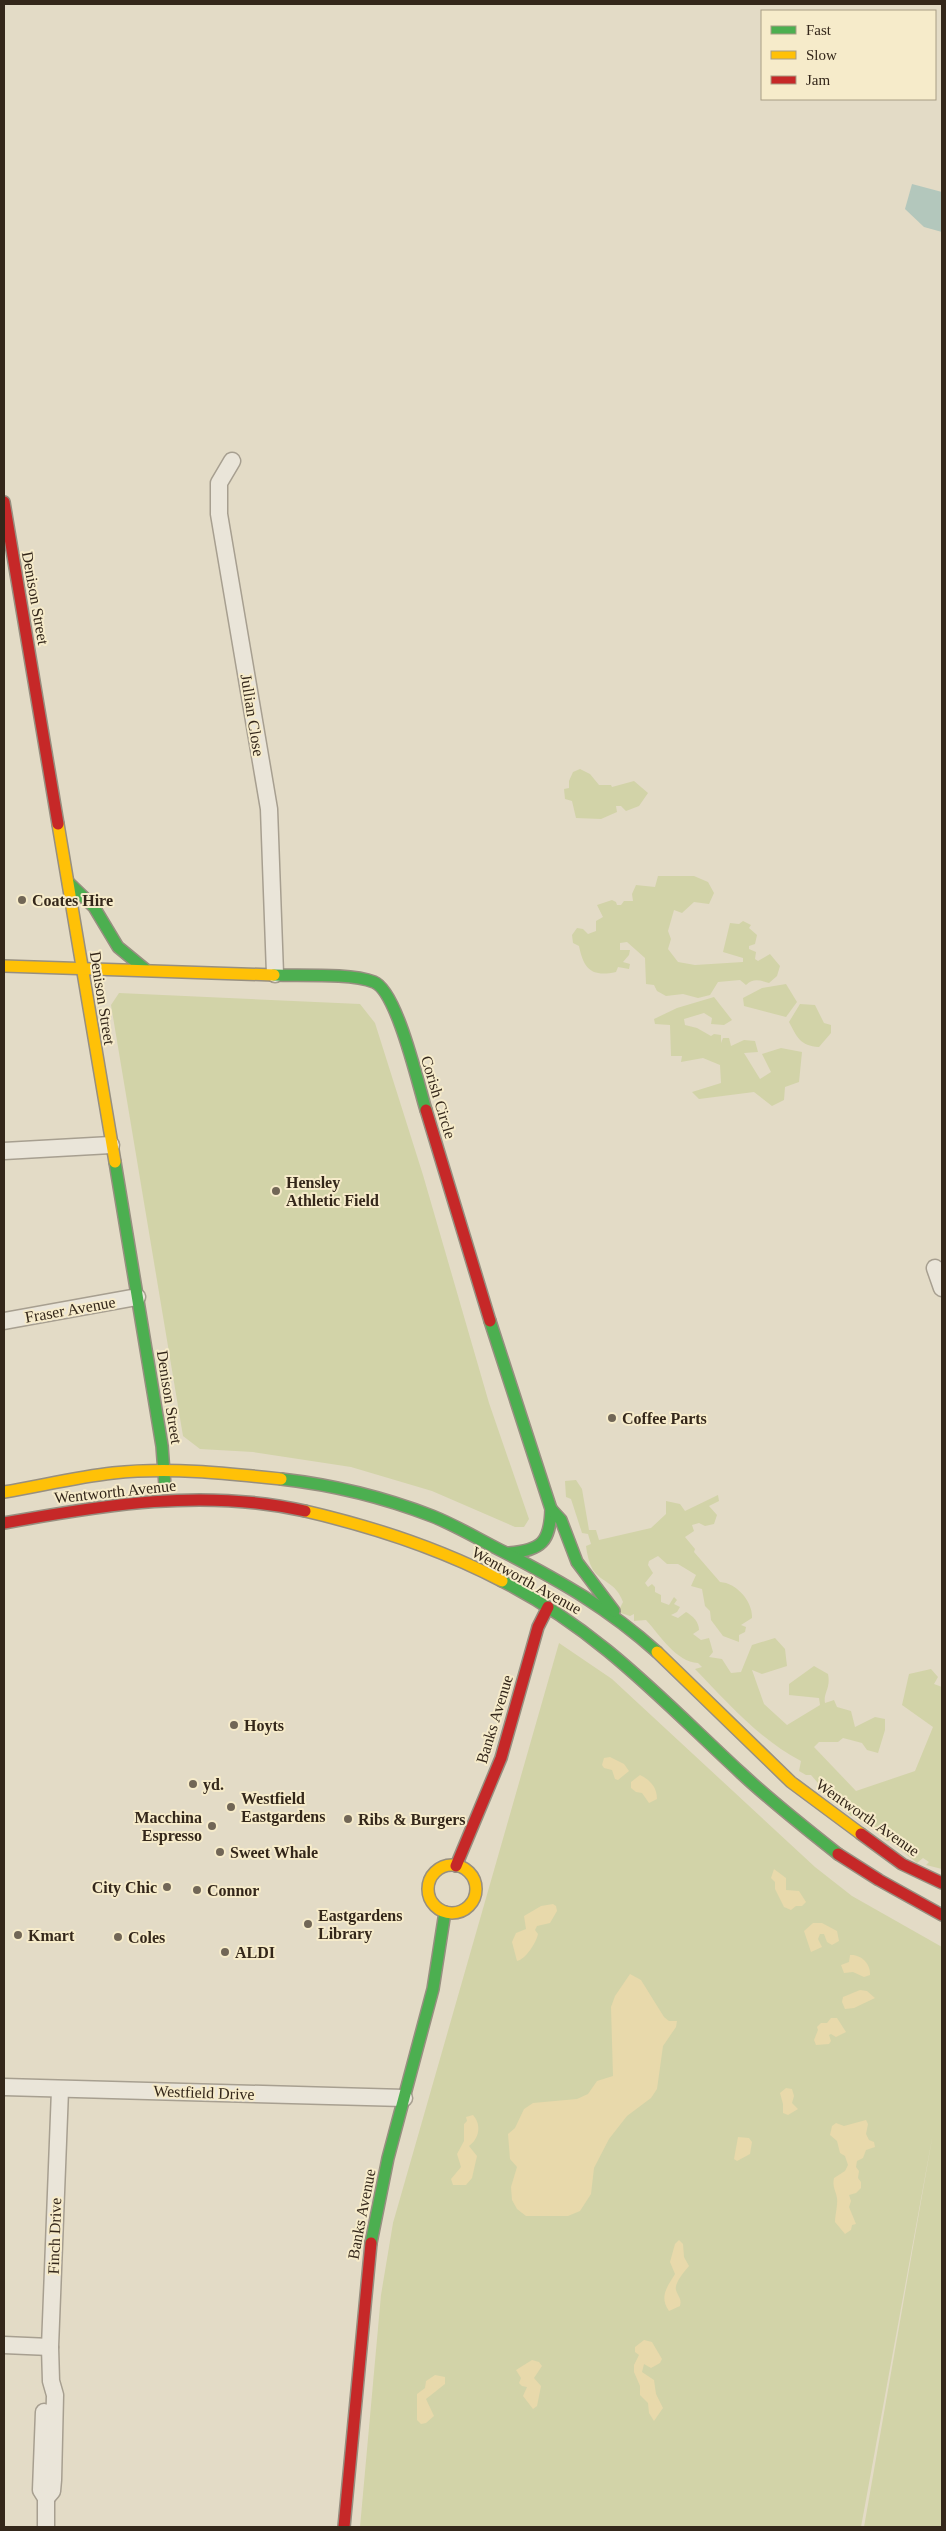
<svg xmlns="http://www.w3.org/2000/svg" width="946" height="2531" viewBox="0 0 946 2531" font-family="Georgia,serif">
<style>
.green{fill:#d2d3a8}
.sand{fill:#e8d9ab}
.water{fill:#b3c7bc}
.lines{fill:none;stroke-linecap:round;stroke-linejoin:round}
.street-casing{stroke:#a79f90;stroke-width:19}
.fast-casing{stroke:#978f80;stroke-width:14}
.slow-casing{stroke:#978f80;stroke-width:14}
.jam-casing{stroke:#978f80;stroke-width:14}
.street{stroke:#eae5d9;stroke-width:16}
.fast{stroke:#4caf50;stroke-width:11}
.slow{stroke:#ffc107;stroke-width:11}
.jam{stroke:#c62828;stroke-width:11}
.poi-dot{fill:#716656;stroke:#f6ebca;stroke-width:2}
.labels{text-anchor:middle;stroke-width:4;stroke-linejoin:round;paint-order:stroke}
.street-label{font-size:16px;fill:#34271a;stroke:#f6ebca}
.poi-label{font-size:16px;font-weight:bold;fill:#34271a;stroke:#f6ebca;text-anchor:start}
</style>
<rect width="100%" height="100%" fill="#e3dbc6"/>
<g class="green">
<polygon points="580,769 590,774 599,785 611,785 612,787 634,781 648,793 639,806 626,811 621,806 616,806 617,812 601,819 576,818 572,801 565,799 564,789 569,788 569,781 573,772"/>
<path d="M 658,876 L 694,876 L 708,882 L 714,893 L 709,904 L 694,902 L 682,913 L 674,910 L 668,931 L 671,939 L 668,949 L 678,962 L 695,965 L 743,962 L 743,958 L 723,952 L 730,923 L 739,924 L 743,921 L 751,925 L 749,928 L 757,935 L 755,944 L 749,946 L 749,949 L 756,952 L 755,959 L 758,961 L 770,954 L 780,966 L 777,976 L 769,983 C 760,980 753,978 746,985 L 740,980 L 718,982 L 710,995 L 698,998 L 683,994 L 666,996 L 657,991 L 654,985 L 646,984 L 645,958 L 627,942 L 620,943 L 620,950 L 630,950 L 629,955 L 623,962 L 630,964 L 629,969 L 618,967 L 616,972 C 592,977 584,970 579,946 L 573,943 L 572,935 L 577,928 L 583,929 L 588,934 L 596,931 L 596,921 L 603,917 L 597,905 L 612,900 L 616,902 L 617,905 L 621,905 L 624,901 L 633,901 L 632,894 L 636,885 L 655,887 Z"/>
<polygon points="786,984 797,1002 786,1017 744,1006 743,998 762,988"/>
<polygon points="119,993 360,1004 375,1023 423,1175 489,1403 529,1519 524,1527 515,1527 432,1491 351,1467 253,1452 200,1449 183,1436 111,1005"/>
<polygon points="714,997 732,1020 724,1025 711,1024 712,1018 704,1013 684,1019 685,1025 697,1028 711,1036 714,1034 721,1035 721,1043 723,1038 729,1038 731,1046 744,1040 755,1041 758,1052 744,1053 760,1079 771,1072 762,1054 781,1048 802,1052 799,1082 785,1087 784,1100 772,1106 754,1092 699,1099 692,1092 721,1083 720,1065 703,1058 681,1062 682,1056 671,1056 670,1025 655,1024 654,1019 677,1008"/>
<path d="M 800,1004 L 815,1005 L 824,1023 L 831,1025 L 831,1033 L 819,1047 C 800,1046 797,1037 789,1022 Z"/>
<path d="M 576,1480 L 582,1489 L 589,1530 L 596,1530 L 599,1540 L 651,1528 L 666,1514 L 666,1501 L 680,1504 L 685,1511 L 718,1495 L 719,1501 L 709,1506 L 717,1515 L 714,1524 L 705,1526 L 699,1523 L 692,1525 L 694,1531 L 685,1537 L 695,1549 L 694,1552 L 720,1582 C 737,1583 753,1602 752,1618 L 741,1625 L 746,1627 L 745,1632 L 739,1635 L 739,1642 L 723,1636 L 711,1620 L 710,1611 L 705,1606 L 702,1589 L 691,1586 L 696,1575 L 678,1564 L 667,1564 L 658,1556 L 649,1561 L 648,1565 L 653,1573 L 645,1583 L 648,1587 L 652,1584 L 655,1587 L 655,1592 L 661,1595 L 661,1602 L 669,1605 L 674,1597 L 677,1600 L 674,1604 L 680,1607 L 677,1612 L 671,1615 L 678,1618 L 686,1612 C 693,1616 699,1622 699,1630 L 693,1634 L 701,1640 L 709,1638 L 713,1652 L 709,1657 L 722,1659 L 731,1673 L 741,1672 L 752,1645 L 775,1638 L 785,1649 L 787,1666 L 762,1674 L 752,1670 L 764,1704 L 787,1725 L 820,1705 L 819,1698 L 789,1695 L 789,1684 L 814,1666 L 828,1674 C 831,1688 823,1693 825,1703 L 834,1700 L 837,1707 L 851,1711 L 855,1727 L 875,1717 L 885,1719 L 885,1730 L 878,1753 L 867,1750 L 862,1743 L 843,1738 L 838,1742 L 819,1742 L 814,1747 L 856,1791 L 915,1771 L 933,1727 L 902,1705 L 909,1674 L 931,1669 L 938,1677 L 934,1684 L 942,1687 L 942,1869 L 926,1865 L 929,1862 L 923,1858 L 917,1863 L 900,1849 L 901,1846 L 894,1840 L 887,1841 L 858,1816 L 851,1816 L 839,1803 L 838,1799 L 825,1791 L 811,1775 L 806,1775 L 799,1771 L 801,1761 C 760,1740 727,1702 695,1669 L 702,1667 L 698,1663 C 676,1662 660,1635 646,1620 L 634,1621 L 634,1614 L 630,1616 L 618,1612 L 623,1602 C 616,1582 602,1583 593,1570 C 589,1563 587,1554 586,1546 L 591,1544 L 588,1534 L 582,1533 L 571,1499 L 566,1497 L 565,1481 Z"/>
<polygon points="559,1643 612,1679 815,1867 852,1896 942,1947 942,2527 864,2527 933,2133 861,2527 360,2527 381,2295 393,2223"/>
</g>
<g class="sand">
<polygon points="610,1757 624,1764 629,1771 618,1780 615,1779 612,1770 604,1768 602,1765 604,1758"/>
<path d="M 640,1775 C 650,1780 657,1787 657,1799 L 649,1803 L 642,1793 L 636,1792 L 631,1788 L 631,1782 Z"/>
<polygon points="774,1869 786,1878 786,1890 799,1891 806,1902 802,1906 796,1906 791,1910 784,1907 775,1889 775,1882 771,1878"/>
<path d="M 553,1904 L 556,1906 L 557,1911 L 550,1923 L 537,1926 L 535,1930 L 538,1934 C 536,1943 526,1959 517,1961 L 512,1942 L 516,1933 L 526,1929 L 524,1916 L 541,1906 Z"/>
<polygon points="813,1923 822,1923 837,1931 839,1941 832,1945 827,1942 824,1934 820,1934 818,1939 822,1947 811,1952 804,1931"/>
<path d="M 850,1955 C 861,1954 871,1964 870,1975 L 864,1977 L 853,1972 L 844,1973 L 841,1965 L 849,1962 Z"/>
<polygon points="630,1974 641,1980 664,2017 669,2021 677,2021 676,2027 663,2046 657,2089 651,2098 627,2116 609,2139 594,2168 591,2194 580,2211 568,2216 526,2216 517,2209 512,2200 511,2187 517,2167 510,2159 508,2134 515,2128 524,2109 533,2103 577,2099 588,2094 597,2081 613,2076 611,2007 615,1996"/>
<polygon points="860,1990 867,1991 875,1998 854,2008 845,2009 842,2002 843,1997"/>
<polygon points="831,2018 837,2018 846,2032 836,2037 831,2034 829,2035 831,2041 829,2044 816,2045 814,2040 818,2030 817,2027 821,2023 827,2023"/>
<polygon points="786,2088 792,2089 794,2096 792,2103 798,2109 788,2115 783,2113 783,2104 780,2093"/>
<path d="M 473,2115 C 482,2125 479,2139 469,2146 L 477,2156 L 472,2178 L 466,2185 L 453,2185 L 451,2179 L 461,2167 L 457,2154 L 464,2141 L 464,2124 L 467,2121 L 466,2117 Z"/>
<path d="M 866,2120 L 868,2124 L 866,2134 L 869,2140 L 874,2142 L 875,2147 L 866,2150 L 863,2158 L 857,2161 L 856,2167 L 859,2171 L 858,2178 L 861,2182 L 861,2188 L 856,2193 L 849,2195 L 851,2201 L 849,2207 L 856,2224 L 852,2225 L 851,2230 L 845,2234 L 835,2222 C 835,2216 838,2204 837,2198 C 836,2191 832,2187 834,2178 L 845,2171 L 848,2165 L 845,2156 L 840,2153 L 837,2141 L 830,2135 L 832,2126 L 836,2123 L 844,2126 Z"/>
<polygon points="738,2137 749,2138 752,2142 750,2154 737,2161 734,2159"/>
<path d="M 679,2240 L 683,2244 L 684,2257 L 689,2266 C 685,2271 674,2283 676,2290 C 678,2297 682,2298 680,2306 L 669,2311 C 659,2297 667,2287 675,2274 L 670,2262 L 675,2244 Z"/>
<polygon points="644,2340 652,2342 662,2359 660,2363 651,2368 644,2364 642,2372 654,2380 656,2394 663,2408 654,2421 649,2413 648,2403 640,2395 640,2386 634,2372 634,2365 639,2355 635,2352 635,2347"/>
<polygon points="532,2360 539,2362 542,2366 534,2378 541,2386 537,2406 533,2409 523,2396 527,2387 522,2386 519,2383 521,2378 516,2370"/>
<polygon points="435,2375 445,2377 445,2384 426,2399 434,2416 426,2423 421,2424 417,2420 417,2394 425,2388 426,2381"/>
</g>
<polygon class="water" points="912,184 942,192 942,232 924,227 905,209"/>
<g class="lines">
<g class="street-casing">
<g id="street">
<polyline points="232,461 219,483 219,514 269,809 275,974"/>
<polyline points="4,1151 111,1145"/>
<polyline points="935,1268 942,1288"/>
<polyline points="4,1321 137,1297"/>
<polyline points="4,2087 404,2098"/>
<polyline points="4,2345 50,2347"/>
<polyline points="44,2412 41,2490 46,2498 46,2527"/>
<polyline points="46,2498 52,2491 53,2480 55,2395 51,2381 50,2347 60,2090"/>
</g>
</g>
<g class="fast-casing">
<g id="fast">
<polyline points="68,882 94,907 118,947 146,970"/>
<path d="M 274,975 C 301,976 350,973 374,982 C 397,991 418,1084 426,1110"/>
<polyline points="115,1162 162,1446 165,1486"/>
<path d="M 490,1321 L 551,1509 C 550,1542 542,1550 509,1553"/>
<path d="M 281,1479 C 334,1485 383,1497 432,1516 C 457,1526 480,1540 504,1552 C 562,1582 608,1608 657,1652"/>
<polyline points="551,1509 561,1520 577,1562 614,1611"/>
<path d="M 502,1581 C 600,1631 662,1700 741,1773 C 772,1802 805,1828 838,1854"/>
<polyline points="371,2243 388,2158 433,1989 445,1912"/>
</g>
</g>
<g class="slow-casing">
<g id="slow">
<polyline points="58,824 115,1162"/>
<polyline points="4,966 274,975"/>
<path d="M 4,1492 C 40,1486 77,1477 113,1473 C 170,1467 225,1473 281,1479"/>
<path d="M 305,1511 C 374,1527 439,1548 502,1581"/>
<polyline points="657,1652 791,1782 861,1834"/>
<circle cx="452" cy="1889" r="24"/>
</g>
</g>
<g class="jam-casing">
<g id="jam">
<polyline points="4,502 58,824"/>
<polyline points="426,1110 490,1321"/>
<path d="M 4,1523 C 103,1505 204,1488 305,1511"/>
<polyline points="861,1834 902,1864 942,1883"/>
<polyline points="838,1854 879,1880 942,1915"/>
<polyline points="456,1866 501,1758 538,1627 548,1607"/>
<polyline points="344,2527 371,2243"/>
</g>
</g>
<use href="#street" class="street"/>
<use href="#fast" class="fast"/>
<use href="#slow" class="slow"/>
<use href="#jam" class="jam"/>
</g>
<g class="poi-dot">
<circle cx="22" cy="900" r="5"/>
<circle cx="276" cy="1191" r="5"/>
<circle cx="612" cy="1418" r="5"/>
<circle cx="234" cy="1725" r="5"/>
<circle cx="193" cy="1784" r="5"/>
<circle cx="231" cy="1807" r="5"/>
<circle cx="348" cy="1819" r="5"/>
<circle cx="212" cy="1826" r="5"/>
<circle cx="220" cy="1852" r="5"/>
<circle cx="167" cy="1887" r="5"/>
<circle cx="197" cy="1890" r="5"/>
<circle cx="308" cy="1924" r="5"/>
<circle cx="18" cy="1935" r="5"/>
<circle cx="118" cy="1937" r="5"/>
<circle cx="225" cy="1952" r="5"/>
</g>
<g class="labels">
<g class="street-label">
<text transform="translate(36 598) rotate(80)" y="6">Denison Street</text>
<text transform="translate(253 715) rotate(81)" y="6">Jullian Close</text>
<text transform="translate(103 998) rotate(81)" y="6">Denison Street</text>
<text transform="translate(439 1097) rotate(73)" y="6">Corish Circle</text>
<text transform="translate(70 1309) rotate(-10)" y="6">Fraser Avenue</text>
<text transform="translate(170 1397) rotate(81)" y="6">Denison Street</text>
<text transform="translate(115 1491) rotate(-6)" y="6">Wentworth Avenue</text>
<text transform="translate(527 1580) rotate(29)" y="6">Wentworth Avenue</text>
<text transform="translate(494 1719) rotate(-73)" y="6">Banks Avenue</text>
<text transform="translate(868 1817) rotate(35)" y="6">Wentworth Avenue</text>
<text transform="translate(204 2092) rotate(2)" y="6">Westfield Drive</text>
<text transform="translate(361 2214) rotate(-79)" y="6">Banks Avenue</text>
<text transform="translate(54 2236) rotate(-88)" y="6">Finch Drive</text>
</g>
<g class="poi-label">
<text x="32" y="906">Coates Hire</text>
<text x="286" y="1188">Hensley<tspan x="286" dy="18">Athletic Field</tspan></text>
<text x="622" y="1424">Coffee Parts</text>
<text x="244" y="1731">Hoyts</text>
<text x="203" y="1790">yd.</text>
<text x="241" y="1804">Westfield<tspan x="241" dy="18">Eastgardens</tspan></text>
<text x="202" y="1823" text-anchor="end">Macchina<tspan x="202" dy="18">Espresso</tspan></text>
<text x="358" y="1825">Ribs &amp; Burgers</text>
<text x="230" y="1858">Sweet Whale</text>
<text x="157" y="1893" text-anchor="end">City Chic</text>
<text x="207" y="1896">Connor</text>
<text x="318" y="1921">Eastgardens<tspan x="318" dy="18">Library</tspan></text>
<text x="28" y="1941">Kmart</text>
<text x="128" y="1943">Coles</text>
<text x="235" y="1958">ALDI</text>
</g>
</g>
<rect width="946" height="2531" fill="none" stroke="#34271a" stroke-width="10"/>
<rect x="761" y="10" width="175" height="90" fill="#f6ebca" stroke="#a89d84"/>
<rect x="771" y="26" width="25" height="8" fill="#4caf50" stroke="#a89d84"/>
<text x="806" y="35" font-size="15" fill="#34271a">Fast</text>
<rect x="771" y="51" width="25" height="8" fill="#ffc107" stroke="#a89d84"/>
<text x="806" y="60" font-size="15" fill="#34271a">Slow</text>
<rect x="771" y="76" width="25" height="8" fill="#c62828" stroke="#a89d84"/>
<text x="806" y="85" font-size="15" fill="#34271a">Jam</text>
</svg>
